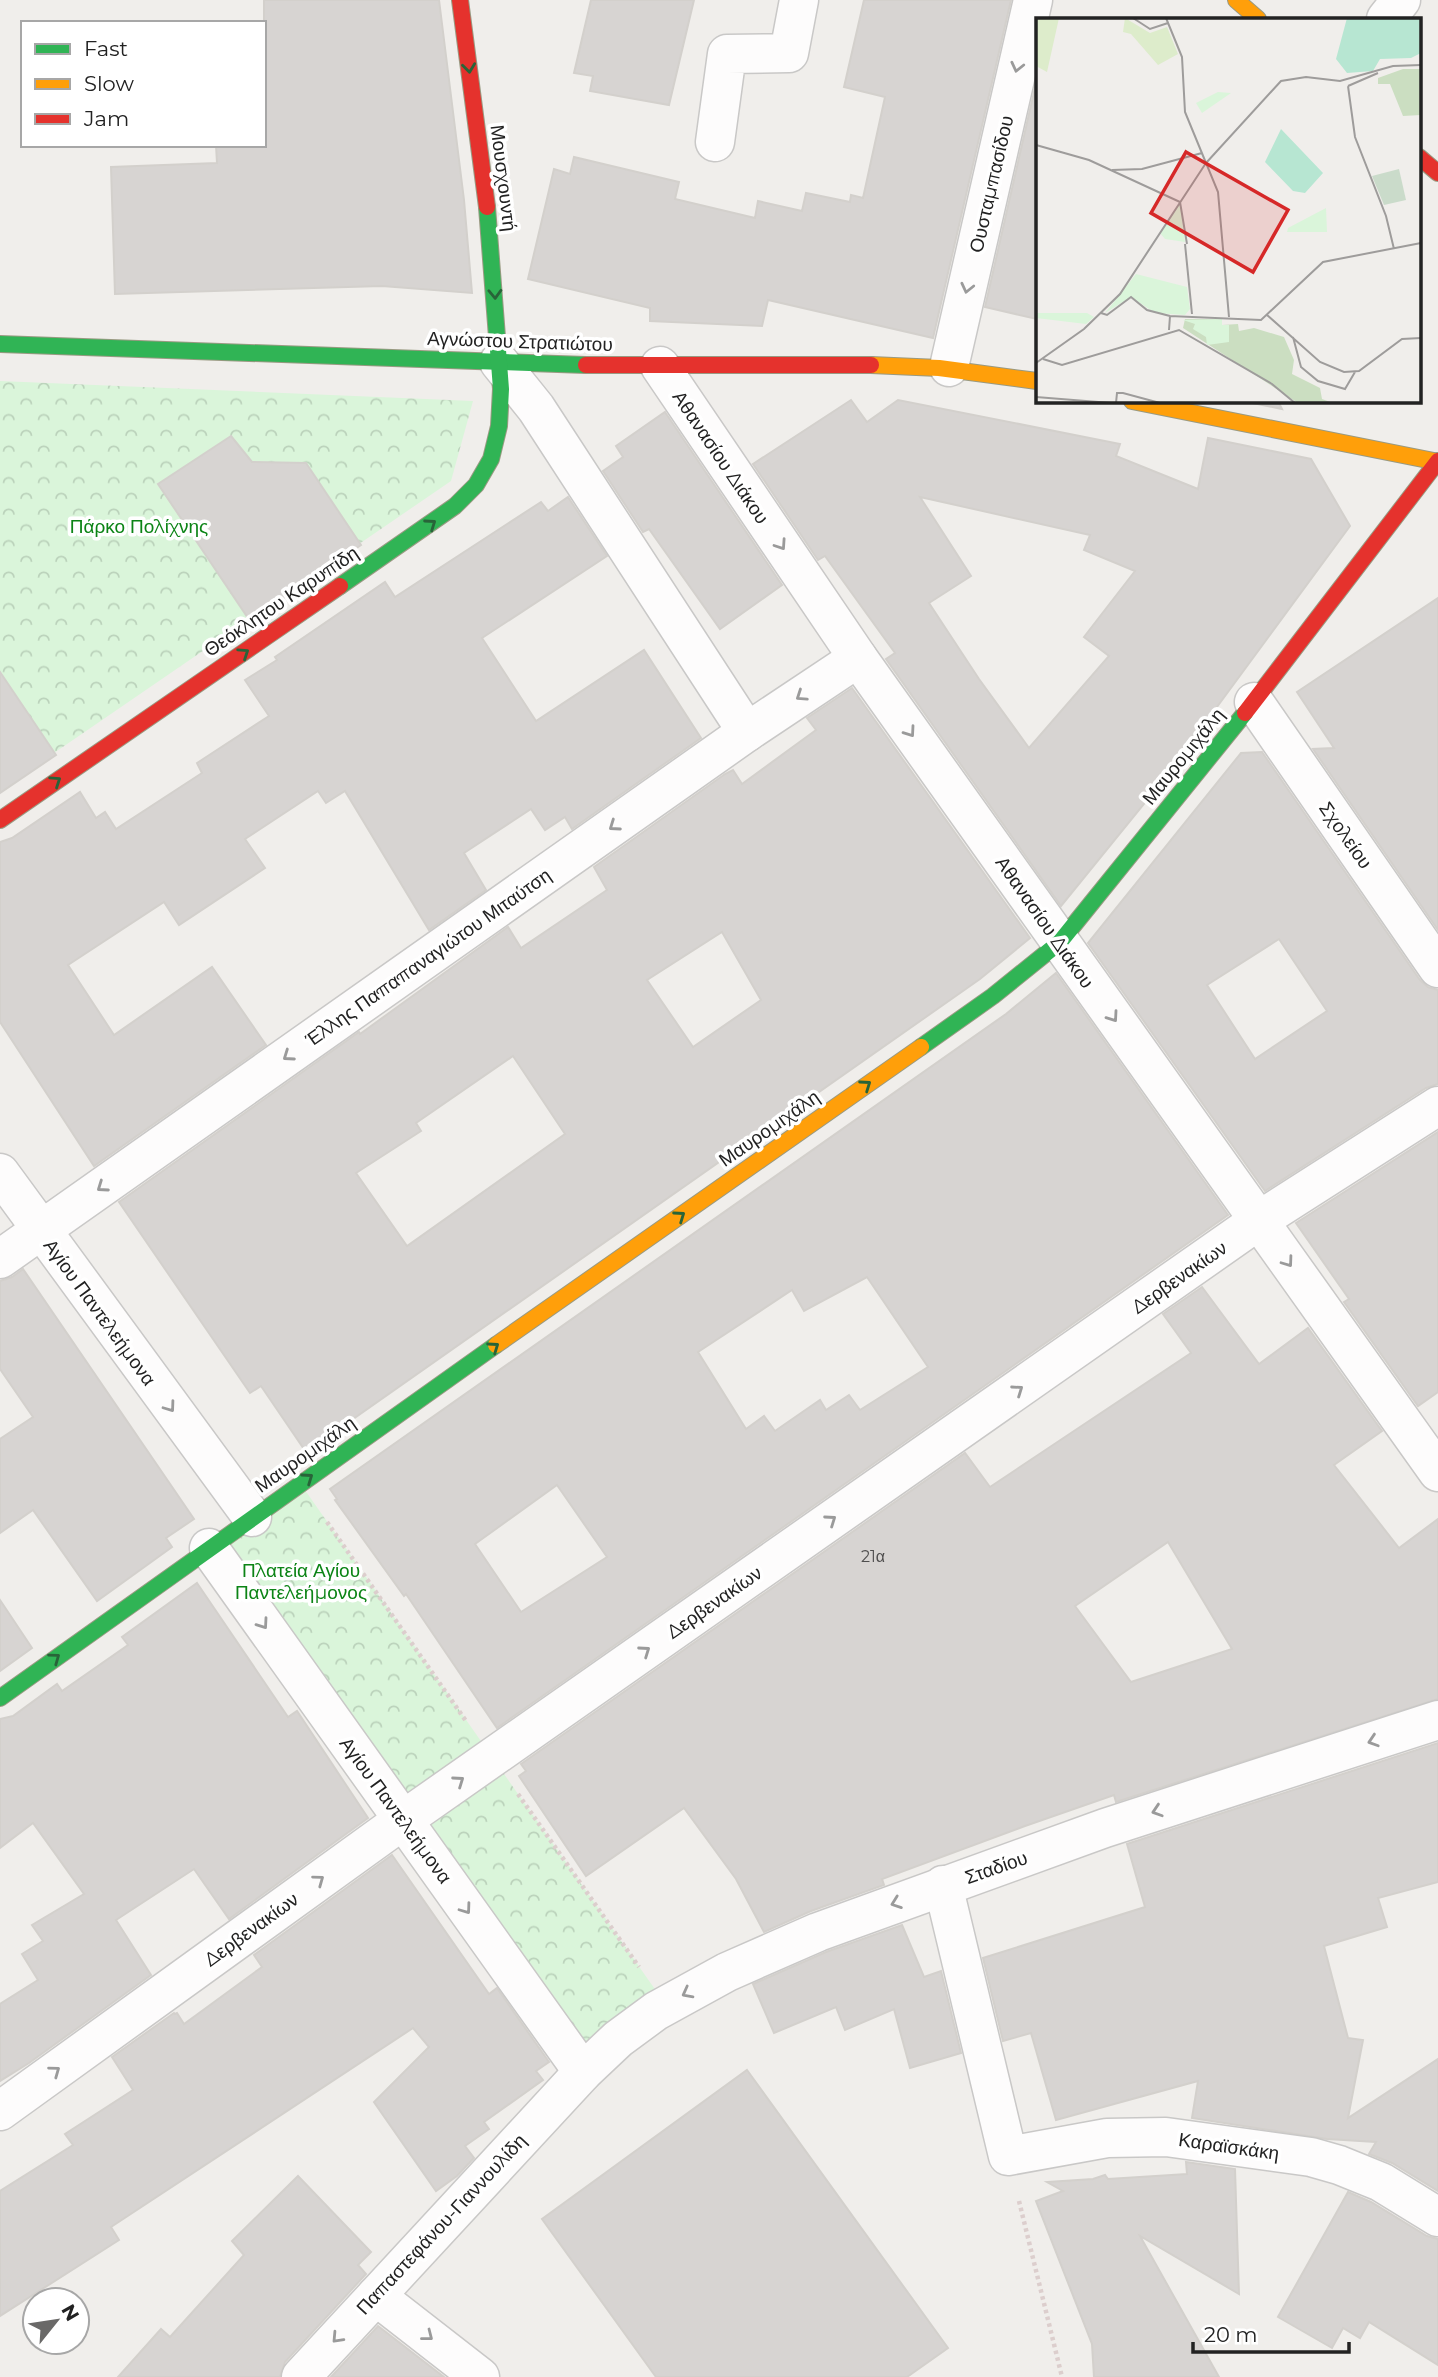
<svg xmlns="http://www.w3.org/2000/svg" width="1438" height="2377" viewBox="0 0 1438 2377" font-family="Montserrat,sans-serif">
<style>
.park{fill:url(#park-crowns)}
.building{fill:#d7d4d2;stroke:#d3d0cc;stroke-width:2;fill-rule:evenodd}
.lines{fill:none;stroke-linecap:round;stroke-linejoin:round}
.street-casing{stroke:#c9c8c7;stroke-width:41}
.fast-casing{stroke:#999a82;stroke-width:18}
.slow-casing{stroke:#999a82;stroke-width:18}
.jam-casing{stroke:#999a82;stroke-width:18}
.path{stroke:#dccecd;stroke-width:4.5;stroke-dasharray:3.5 3.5;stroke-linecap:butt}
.street{stroke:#fdfcfc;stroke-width:38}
.fast{stroke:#30b455;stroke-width:16}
.slow{stroke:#ff9f0a;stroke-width:16}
.jam{stroke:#e5322d;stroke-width:16}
.oneway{stroke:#9a9a9a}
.oneway2{stroke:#286439}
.labels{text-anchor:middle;stroke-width:7;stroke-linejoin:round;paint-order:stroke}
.number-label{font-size:16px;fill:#4f4e4e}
.street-label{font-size:19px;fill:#222;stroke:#fff}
.park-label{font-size:19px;fill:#0c8416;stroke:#fff}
.inset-road{fill:none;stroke:#9e9c9b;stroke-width:2}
.view{fill:#d62828;fill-opacity:0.15;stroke:#d62828;stroke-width:3.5}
.inset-edge{fill:none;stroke:#222;stroke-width:3.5}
</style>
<defs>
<pattern id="park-crowns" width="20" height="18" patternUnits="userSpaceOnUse" patternTransform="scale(1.75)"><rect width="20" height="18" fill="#daf5da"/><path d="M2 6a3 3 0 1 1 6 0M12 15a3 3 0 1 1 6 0" fill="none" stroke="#bbd2bb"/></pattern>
</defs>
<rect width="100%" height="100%" fill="#f0eeeb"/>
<g class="park">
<polygon points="0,381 473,401 451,481 0,790"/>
<polygon points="300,1483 666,2005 583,2072 209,1548"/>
</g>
<g class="building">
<polygon points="264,0 439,0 464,200 472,293 382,286 115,294 111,167 217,163 216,145 264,145"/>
<polygon points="591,0 694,0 669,105 590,91 593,76 574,73"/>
<polygon points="864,0 1011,0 933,338 768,300 762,326 650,321 650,308 528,279 554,169 570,174 574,157 679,182 675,199 755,218 758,201 802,211 806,193 850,202 851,195 863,198 885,97 844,87"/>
<polygon points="1037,79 1037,319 985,307"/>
<path d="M 851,400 L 867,422 L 898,400 L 1120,444 L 1116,456 L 1198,489 L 1208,438 L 1311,459 L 1350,526 L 1161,783 L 1061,906 L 886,659 L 895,653 L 825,556 L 818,560 L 753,464 ZM 920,497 L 1090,535 L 1084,550 L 1135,571 L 1084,637 L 1109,656 L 1029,748 L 979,679 L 929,603 L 971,576 Z"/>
<polygon points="1243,401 1278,401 1282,409"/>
<polygon points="665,412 782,585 720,629 649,529 643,532 603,471 623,457 616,446"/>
<polygon points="231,436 252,462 306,463 361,545 250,621 158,484"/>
<polygon points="568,497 607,556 482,638 536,721 644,650 701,738 572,829 565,817 545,830 531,809 464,853 486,890 429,930 345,791 326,803 318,791 245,839 265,868 179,925 164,902 68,965 114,1035 212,967 266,1045 94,1166 0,1022 0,842 12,838 80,792 96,818 105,812 116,829 202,773 197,763 269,716 245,680 277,660 275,657 385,582 395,597 541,502 548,511"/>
<polygon points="1438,598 1438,930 1313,749 1334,748 1297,692"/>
<polygon points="0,672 56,755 0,793"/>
<path d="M 852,688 L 1030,938 L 980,979 L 306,1452 L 261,1386 L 250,1393 L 119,1202 L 359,1032 L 360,1034 L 508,927 L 521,948 L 607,890 L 594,867 L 725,774 L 733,770 L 742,784 L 816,730 L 807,718 ZM 722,932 L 761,1000 L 693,1047 L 647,980 ZM 513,1056 L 565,1134 L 407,1246 L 356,1173 L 421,1131 L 416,1123 Z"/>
<path d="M 1262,752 L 1420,980 L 1428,987 L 1438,990 L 1438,1084 L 1426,1088 L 1265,1191 L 1088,943 L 1241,753 ZM 1279,939 L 1327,1011 L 1255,1059 L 1207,985 Z"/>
<path d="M 1056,973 L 1228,1215 L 497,1728 L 406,1594 L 404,1596 L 335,1500 L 337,1499 L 330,1489 L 1006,1014 ZM 867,1277 L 928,1367 L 860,1410 L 849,1395 L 826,1410 L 820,1400 L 775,1431 L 764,1416 L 746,1429 L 698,1352 L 792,1290 L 804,1311 ZM 557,1485 L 607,1557 L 521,1612 L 475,1544 Z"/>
<polygon points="1438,1132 1438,1392 1418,1406 1344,1302 1349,1299 1296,1223"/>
<polygon points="23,1269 194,1519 166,1538 172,1547 97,1601 33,1510 0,1533 0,1439 33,1417 0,1369 0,1281 12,1277"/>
<path d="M 1202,1287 L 1259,1364 L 1308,1328 L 1382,1431 L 1334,1465 L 1399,1548 L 1438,1519 L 1438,1699 L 1116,1802 L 1114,1795 L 1025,1826 L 882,1879 L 884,1885 L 811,1911 L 764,1932 L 736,1879 L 684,1808 L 586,1876 L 519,1776 L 526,1771 L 521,1764 L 965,1453 L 990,1487 L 1191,1353 L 1163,1314 ZM 1168,1542 L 1232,1649 L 1131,1682 L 1075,1606 Z"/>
<polygon points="197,1583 288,1717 297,1711 368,1818 229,1919 194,1869 116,1920 151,1975 29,2063 0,2081 0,2004 38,1980 22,1954 43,1941 32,1925 84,1894 33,1823 0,1848 0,1719 13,1716 57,1684 62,1691 128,1645 122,1637"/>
<polygon points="0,1600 32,1648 0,1671"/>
<polygon points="1438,1743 1438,1882 1378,1898 1387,1927 1324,1946 1348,2038 1363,2040 1348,2118 1438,2059 1438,2191 1392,2163 1369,2154 1376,2142 1327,2139 1192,2118 1198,2081 1056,2120 1031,2033 1003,2041 983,1958 1145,1907 1127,1844"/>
<polygon points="392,1855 489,1994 497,1988 549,2062 536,2071 543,2080 484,2122 489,2129 465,2146 474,2158 457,2176 436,2191 374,2102 429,2047 413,2028 111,2227 119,2240 0,2316 0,2191 73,2145 65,2134 133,2090 112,2057 174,2013 175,2014 177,2013 184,2024 262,1967 254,1955"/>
<polygon points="902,1925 924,1977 941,1971 961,2053 910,2068 894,2009 845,2030 836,2007 774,2033 753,1984 826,1952"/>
<polygon points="747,2070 948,2348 907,2377 656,2377 542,2219"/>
<polygon points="1186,2162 1235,2169 1239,2294 1140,2236 1219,2377 1094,2377 1092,2344 1036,2201 1063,2191 1047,2182 1093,2179 1105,2175 1108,2179 1187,2174"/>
<polygon points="298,2176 371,2252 358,2265 366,2274 285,2362 280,2377 118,2377 161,2329 170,2337 244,2255 232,2241"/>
<polygon points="1348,2192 1371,2202 1427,2236 1438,2239 1438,2365 1369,2322 1360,2338 1343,2328 1332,2348 1278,2317"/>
<polygon points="378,2326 444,2377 331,2377"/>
</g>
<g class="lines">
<g class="street-casing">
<g id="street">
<polyline points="1386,19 1401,0"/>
<polyline points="715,142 727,54 789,53 799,0"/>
<polyline points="499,362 536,408 747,732"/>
<polyline points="660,366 858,658 1438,1472"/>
<polyline points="949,367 1033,0"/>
<polyline points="1254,702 1438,968"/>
<polyline points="0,1173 252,1517"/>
<polyline points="0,1259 747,732 858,658"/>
<polyline points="209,1548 583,2072"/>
<polyline points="943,1885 1008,2156 1107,2138 1166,2137 1311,2157 1339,2165 1381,2182 1438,2217"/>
<polyline points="0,2111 403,1820 1258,1221 1438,1106"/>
<polyline points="376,2296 480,2377"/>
<polyline points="301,2377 583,2072 618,2039 656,2011 727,1972 818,1932 1105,1828 1438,1720"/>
</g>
</g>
<g class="fast-casing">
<g id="fast">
<polyline points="0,344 586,365"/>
<polyline points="340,586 455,506 476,485 491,459 499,426 501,389 487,207"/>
<polyline points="921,1047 993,996 1060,942 1245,713"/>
<polyline points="0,1698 496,1345"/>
</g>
</g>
<g class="slow-casing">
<g id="slow">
<polyline points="1236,0 1258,19"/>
<polyline points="871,365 939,368 1037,381"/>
<polyline points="1132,401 1438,462"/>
<polyline points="496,1345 921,1047"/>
</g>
</g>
<g class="jam-casing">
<g id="jam">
<polyline points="460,0 487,207"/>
<polyline points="1419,157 1438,173"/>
<polyline points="586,365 871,365"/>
<polyline points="1245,713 1438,461"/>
<polyline points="0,820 340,586"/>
</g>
</g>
<g class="path">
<polyline points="327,1522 466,1721"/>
<polyline points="518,1794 639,1967"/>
<polyline points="1019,2201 1062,2377"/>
</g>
<use href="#street" class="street"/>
<use href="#fast" class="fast"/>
<use href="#slow" class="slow"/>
<use href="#jam" class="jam"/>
</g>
<defs><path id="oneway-chevron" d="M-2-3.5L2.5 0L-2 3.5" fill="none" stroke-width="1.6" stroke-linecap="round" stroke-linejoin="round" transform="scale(1.75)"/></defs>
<g class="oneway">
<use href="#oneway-chevron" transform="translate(1017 67) rotate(103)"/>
<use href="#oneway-chevron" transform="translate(967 288) rotate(103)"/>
<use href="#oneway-chevron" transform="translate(781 545) rotate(56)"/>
<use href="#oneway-chevron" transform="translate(801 696) rotate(146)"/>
<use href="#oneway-chevron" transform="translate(910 732) rotate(55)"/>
<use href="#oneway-chevron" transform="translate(614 826) rotate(145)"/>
<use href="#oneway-chevron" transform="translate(1113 1017) rotate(55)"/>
<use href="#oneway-chevron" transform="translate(288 1056) rotate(145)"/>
<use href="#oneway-chevron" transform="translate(102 1187) rotate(145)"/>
<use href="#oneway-chevron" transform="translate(1288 1262) rotate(54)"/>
<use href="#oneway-chevron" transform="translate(1018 1390) rotate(-35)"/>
<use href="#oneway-chevron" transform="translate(170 1407) rotate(54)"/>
<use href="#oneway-chevron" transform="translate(831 1520) rotate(-35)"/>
<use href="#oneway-chevron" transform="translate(263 1624) rotate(55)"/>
<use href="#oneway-chevron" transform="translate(645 1651) rotate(-35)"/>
<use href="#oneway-chevron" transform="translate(1373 1741) rotate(162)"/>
<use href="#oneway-chevron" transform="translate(459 1781) rotate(-35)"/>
<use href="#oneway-chevron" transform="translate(1157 1811) rotate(162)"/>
<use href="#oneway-chevron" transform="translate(319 1880) rotate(-36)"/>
<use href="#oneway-chevron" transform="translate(896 1903) rotate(160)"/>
<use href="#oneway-chevron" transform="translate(466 1909) rotate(54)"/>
<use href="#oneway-chevron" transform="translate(687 1993) rotate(152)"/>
<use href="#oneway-chevron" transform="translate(55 2071) rotate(-36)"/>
<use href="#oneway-chevron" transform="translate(428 2336) rotate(38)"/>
<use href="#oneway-chevron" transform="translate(337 2338) rotate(133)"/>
</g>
<g class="oneway2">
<use href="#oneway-chevron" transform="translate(469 68) rotate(83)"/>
<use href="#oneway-chevron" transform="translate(495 294) rotate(88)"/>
<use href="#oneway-chevron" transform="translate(431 524) rotate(-35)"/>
<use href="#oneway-chevron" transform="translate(244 653) rotate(-34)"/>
<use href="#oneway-chevron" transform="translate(56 781) rotate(-34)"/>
<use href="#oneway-chevron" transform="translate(866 1085) rotate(-35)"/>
<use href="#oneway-chevron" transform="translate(680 1216) rotate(-35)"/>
<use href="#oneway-chevron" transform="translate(494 1347) rotate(-35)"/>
<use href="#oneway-chevron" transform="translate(308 1478) rotate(-35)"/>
<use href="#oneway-chevron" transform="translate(55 1658) rotate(-36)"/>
</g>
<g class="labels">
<g class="number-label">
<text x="873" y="1562">21α</text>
</g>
<g class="street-label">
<text transform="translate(504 178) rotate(83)" y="7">Μουσχουντή</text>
<text transform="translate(991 184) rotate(-77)" y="7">Ουσταμπασίδου</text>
<text transform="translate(520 341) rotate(2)" y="7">Αγνώστου Στρατιώτου</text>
<text transform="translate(721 457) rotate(56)" y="7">Αθανασίου Διάκου</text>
<text transform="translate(281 601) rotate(-34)" y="7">Θεόκλητου Καρυπίδη</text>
<text transform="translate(1183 756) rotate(-51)" y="7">Μαυρομιχάλη</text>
<text transform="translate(1346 835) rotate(55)" y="7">Σχολείου</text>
<text transform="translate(1045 922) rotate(55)" y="7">Αθανασίου Διάκου</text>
<text transform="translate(428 957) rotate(-35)" y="7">Έλλης Παπαπαναγιώτου Μιταύτση</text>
<text transform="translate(769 1128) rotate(-35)" y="7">Μαυρομιχάλη</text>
<text transform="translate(1179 1277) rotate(-35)" y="7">Δερβενακίων</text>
<text transform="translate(100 1312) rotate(54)" y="7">Αγίου Παντελεήμονα</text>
<text transform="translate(305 1454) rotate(-35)" y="7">Μαυρομιχάλη</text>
<text transform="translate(714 1602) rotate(-35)" y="7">Δερβενακίων</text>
<text transform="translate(396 1810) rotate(54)" y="7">Αγίου Παντελεήμονα</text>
<text transform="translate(996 1867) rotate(-19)" y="7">Σταδίου</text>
<text transform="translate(251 1929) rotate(-36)" y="7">Δερβενακίων</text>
<text transform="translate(1229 2146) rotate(8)" y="7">Καραϊσκάκη</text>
<text transform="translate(441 2224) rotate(-47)" y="7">Παπαστεφάνου-Γιαννουλίδη</text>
</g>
<g class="park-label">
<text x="139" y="533">Πάρκο Πολίχνης</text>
<text x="301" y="1577">Πλατεία Αγίου<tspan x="301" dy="22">Παντελεήμονος</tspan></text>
</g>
</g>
<g transform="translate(1036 18)">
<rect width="385" height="385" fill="#f0eeeb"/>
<path d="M 0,0 L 23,0 L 11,54 L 0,48 ZM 89,0 L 114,15 L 131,9 L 142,36 L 122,47 L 95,16 L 87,14 Z" fill="#ddeccb"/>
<path d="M 367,51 L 385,51 L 385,97 L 367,98 L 354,66 L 342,66 L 342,60 ZM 149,301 L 186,301 L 186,307 L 202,306 L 203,313 L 218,310 L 248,319 L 258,342 L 256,356 L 284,370 L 286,381 L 297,385 L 262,385 L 147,310 Z" fill="#cbdec1"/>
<path d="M 363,151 L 370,182 L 348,187 L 336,158 Z" fill="#cadbca"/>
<path d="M 182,74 L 195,75 L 166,95 L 160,85 ZM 144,185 L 149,224 L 129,221 L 124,215 ZM 290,190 L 291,214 L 251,214 L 252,210 ZM 100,256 L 151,269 L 154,291 L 149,297 L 119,295 L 95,279 L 69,295 ZM 0,295 L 51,295 L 58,299 L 50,306 L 0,300 ZM 186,301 L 186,307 L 193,307 L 193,324 L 171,327 L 170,319 L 157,311 L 159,306 L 147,302 Z" fill="#daf5da"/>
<path d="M 311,0 L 385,0 L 385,35 L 375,40 L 344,41 L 337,53 L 311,55 L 300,41 ZM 245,111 L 287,155 L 269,175 L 257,173 L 229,144 Z" fill="#b7e6d2"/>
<path class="inset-road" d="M 97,0 L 114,11 L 132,5M 312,68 L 319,119 L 350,198 L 358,231M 312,68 L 342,55M 0,127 L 53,142 L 144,184 L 151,226M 76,152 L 106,151 L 166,135M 149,226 L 156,296M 65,295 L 71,297 L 95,279 L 111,292 L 134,298M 231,297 L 284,344 L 308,354 L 323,353 L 366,321 L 385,320M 193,299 L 182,174 L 170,145 L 245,63 L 270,59 L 304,63 L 357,48 L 385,47M 133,312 L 134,298 L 225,302 L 287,244 L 385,225M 257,319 L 265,349 L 282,363 L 309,371 L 319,354M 7,341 L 26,347 L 143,312 L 236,366 L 259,385M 0,345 L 48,311 L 84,276 L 170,145 L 149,94 L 146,39 L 130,0M 0,379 L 75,385M 80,385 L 81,375 L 87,375 L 124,385"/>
<path class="view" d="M 150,134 L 252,192 L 217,254 L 115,195 Z"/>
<rect width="385" height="385" class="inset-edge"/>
</g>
<rect x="21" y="21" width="245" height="126" fill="#ffffff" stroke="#a7a7a7" stroke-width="2"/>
<rect x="35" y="44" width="35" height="10" fill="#30b455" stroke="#a7a7a7" stroke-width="2"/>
<text x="84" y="56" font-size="21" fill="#222222">Fast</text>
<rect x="35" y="79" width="35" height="10" fill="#ff9f0a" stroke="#a7a7a7" stroke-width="2"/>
<text x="84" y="91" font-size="21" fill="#222222">Slow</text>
<rect x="35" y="114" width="35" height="10" fill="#e5322d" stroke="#a7a7a7" stroke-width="2"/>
<text x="84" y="126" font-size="21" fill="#222222">Jam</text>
<g transform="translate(56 2321) rotate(60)"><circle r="33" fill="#ffffff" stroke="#a7a7a7" stroke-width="2"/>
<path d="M0-5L12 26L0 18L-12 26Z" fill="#6a6968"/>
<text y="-10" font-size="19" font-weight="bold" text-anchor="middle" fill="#222222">N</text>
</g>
<path d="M1193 2342v10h156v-10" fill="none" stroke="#222222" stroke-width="3.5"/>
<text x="1204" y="2342" font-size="21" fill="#222222" stroke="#ffffff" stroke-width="5" paint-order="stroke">20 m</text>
</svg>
